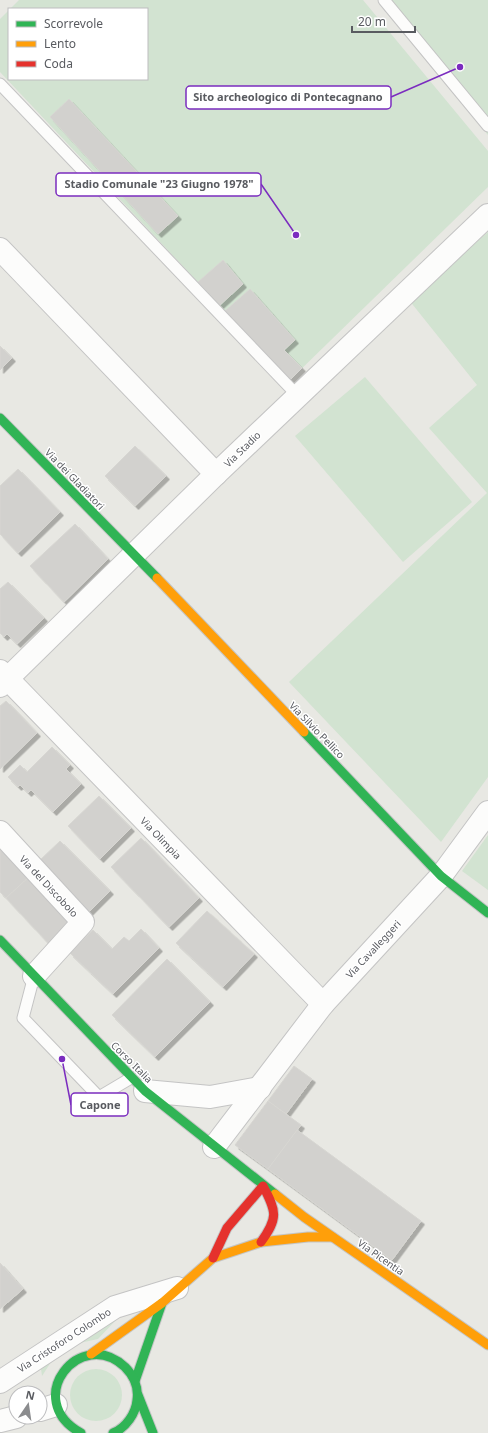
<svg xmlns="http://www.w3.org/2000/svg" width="488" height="1433" viewBox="0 0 488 1433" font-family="'Noto Sans',sans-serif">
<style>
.green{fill:#d2e3d1}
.building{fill:#d2d1ce;stroke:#d7d6d2;filter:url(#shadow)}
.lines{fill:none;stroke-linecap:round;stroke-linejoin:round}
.lane-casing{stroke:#c4c4c4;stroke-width:13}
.street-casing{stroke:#c4c4c4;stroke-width:24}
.fast-casing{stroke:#c4c5c5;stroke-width:11}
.slow-casing{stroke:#c4c5c5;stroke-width:11}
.jam-casing{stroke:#c4c5c5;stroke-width:11}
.lane{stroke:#fcfcfb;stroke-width:11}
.street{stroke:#fcfcfb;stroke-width:22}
.fast{stroke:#30b455;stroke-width:9}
.slow{stroke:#ff9f0a;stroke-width:9}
.jam{stroke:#e5322d;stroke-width:9}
.labels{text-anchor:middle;stroke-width:3;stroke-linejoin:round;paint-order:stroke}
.street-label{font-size:10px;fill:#595b60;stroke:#fff}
.leader{fill:none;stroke:#7b2cbf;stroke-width:1.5}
.callout-dot{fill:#7b2cbf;stroke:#fff;stroke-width:1.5}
.callout{fill:#fff;stroke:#7b2cbf;stroke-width:1.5}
.callout-label{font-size:11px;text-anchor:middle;font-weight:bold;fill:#595b60}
</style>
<defs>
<filter id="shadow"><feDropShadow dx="3.5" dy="3.5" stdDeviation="0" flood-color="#0004"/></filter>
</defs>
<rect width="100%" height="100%" fill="#e8e8e3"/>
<g class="green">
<polygon points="19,0 363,0 488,151 488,187 290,380 0,72 0,19 9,10 9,79 147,79 147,9 10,9"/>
<polygon points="378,0 488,0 488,135"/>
<polygon points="488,232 488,777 441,842 289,682 487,493 429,428 477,385 409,300"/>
<polygon points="365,377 472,502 403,562 295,436"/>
<polygon points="488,835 488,890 462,871"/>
<polygon points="116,1317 115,1321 98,1339 75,1344 53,1359 42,1376 40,1362"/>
<circle cx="96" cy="1395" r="26"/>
</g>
<g class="building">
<polygon points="69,99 178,216 158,234 50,117"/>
<polygon points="223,260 243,284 220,305 198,282"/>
<polygon points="250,289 295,340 284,350 302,368 290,380 225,311"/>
<polygon points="0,346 12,358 0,370"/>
<polygon points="135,446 166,476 135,506 105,476"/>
<polygon points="18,469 60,512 18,553 0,534 0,486"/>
<polygon points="75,524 108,559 64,602 30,566"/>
<polygon points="8,582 44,618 17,644 7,634 4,637 0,633 0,589"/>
<polygon points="6,701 37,733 0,769 0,706"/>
<polygon points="52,747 70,765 66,769 81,784 53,812 31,790 28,793 20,785 18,787 8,777 20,765 27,772"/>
<polygon points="99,796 131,828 100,859 68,826"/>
<polygon points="141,838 199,898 169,927 111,867"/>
<polygon points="60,841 110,891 89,912 39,861"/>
<polygon points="0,843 30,876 6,898 0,892"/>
<polygon points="30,876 76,924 51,946 6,898"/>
<polygon points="207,911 254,954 223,987 176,943"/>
<polygon points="141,929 159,948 113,994 70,953 93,930 112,949 124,937 129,941"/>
<polygon points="167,959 210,1002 155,1057 112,1015"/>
<polygon points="294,1066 312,1079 286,1114 268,1101"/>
<polygon points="268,1101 301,1125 268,1169 235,1145"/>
<polygon points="297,1130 421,1221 392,1260 268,1169"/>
<polygon points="0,1263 23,1289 0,1309"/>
</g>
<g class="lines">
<g class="lane-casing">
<g id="lane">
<polyline points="384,0 488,126"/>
<polyline points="0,84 298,396"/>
<polyline points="34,976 23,1018 99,1097 131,1078"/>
</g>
</g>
<g class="street-casing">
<g id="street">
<polyline points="0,249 216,474"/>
<polyline points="0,671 323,1004"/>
<polyline points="0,686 216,474 488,215"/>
<polyline points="0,832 83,922 34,976"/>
<polyline points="145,1091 210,1097 260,1088"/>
<polyline points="214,1147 323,1004 441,876 488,812"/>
<polyline points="0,1382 115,1307 177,1288"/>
<polyline points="40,1410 56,1405"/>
<polyline points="0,1421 16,1417"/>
</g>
</g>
<g class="fast-casing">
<g id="fast">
<polyline points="0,418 157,578"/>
<polyline points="304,732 441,876 488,913"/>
<polyline points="0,940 145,1091 275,1194"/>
<polyline points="135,1381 162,1303"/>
<polyline points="138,1395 153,1433"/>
<path d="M 81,1433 C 21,1400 80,1325 125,1367 C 133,1375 139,1387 137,1400 C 136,1413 126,1428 113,1433"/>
</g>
</g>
<g class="slow-casing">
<g id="slow">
<polyline points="157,578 304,732"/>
<polyline points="275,1194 304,1217 488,1345"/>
<polyline points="91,1354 162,1303 213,1258 261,1242 308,1237 332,1237"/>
</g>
</g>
<g class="jam-casing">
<path id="jam" d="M 213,1258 L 227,1228 L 263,1186 C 277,1212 278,1218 261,1242"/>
</g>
<use href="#lane" class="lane"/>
<use href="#street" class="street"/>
<use href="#fast" class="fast"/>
<use href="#slow" class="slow"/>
<use href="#jam" class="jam"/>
</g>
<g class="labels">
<g class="street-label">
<text transform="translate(242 449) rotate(-44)" y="4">Via Stadio</text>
<text transform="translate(75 479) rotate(46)" y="4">Via dei Gladiatori</text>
<text transform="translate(317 730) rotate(46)" y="4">Via Silvio Pellico</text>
<text transform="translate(161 838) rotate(46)" y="4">Via Olimpia</text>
<text transform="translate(49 886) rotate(47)" y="4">Via del Discobolo</text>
<text transform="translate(373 949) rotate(-47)" y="4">Via Cavalleggeri</text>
<text transform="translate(132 1062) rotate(45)" y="4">Corso Italia</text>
<text transform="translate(381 1257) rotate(35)" y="4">Via Picentia</text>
<text transform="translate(64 1340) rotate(-33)" y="4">Via Cristoforo Colombo</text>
</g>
</g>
<path class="leader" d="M460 67L391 97M296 235L261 184M62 1059L71 1105"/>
<g class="callout-dot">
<circle cx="460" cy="67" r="4"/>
<circle cx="296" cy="235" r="4"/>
<circle cx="62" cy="1059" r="4"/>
</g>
<g class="callout">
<rect x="186" y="86" width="205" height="23" rx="4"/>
<rect x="56" y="173" width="205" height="23" rx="4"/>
<rect x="71" y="1093" width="57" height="23" rx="4"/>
</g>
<g class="callout-label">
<text x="288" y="101">Sito archeologico di Pontecagnano</text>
<text x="159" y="188">Stadio Comunale "23 Giugno 1978"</text>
<text x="100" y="1109">Capone</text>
</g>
<rect x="8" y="8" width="140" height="72" fill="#ffffff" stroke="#bdbdbf"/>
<rect x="16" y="21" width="20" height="6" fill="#30b455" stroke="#bdbdbf"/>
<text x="44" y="28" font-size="12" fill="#595b60">Scorrevole</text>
<rect x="16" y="41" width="20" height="6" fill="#ff9f0a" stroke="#bdbdbf"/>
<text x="44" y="48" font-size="12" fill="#595b60">Lento</text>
<rect x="16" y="61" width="20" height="6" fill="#e5322d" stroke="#bdbdbf"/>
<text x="44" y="68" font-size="12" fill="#595b60">Coda</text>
<g transform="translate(28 1405) rotate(13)"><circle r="19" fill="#ffffff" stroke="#bdbdbf"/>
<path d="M0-3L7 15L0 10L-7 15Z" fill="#8b8c8e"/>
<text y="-6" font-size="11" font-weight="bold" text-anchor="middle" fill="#595b60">N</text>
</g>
<path d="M352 26v6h63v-6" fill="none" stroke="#595b60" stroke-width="2"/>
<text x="358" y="26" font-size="12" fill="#595b60" stroke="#ffffff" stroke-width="3" paint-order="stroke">20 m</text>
</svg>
